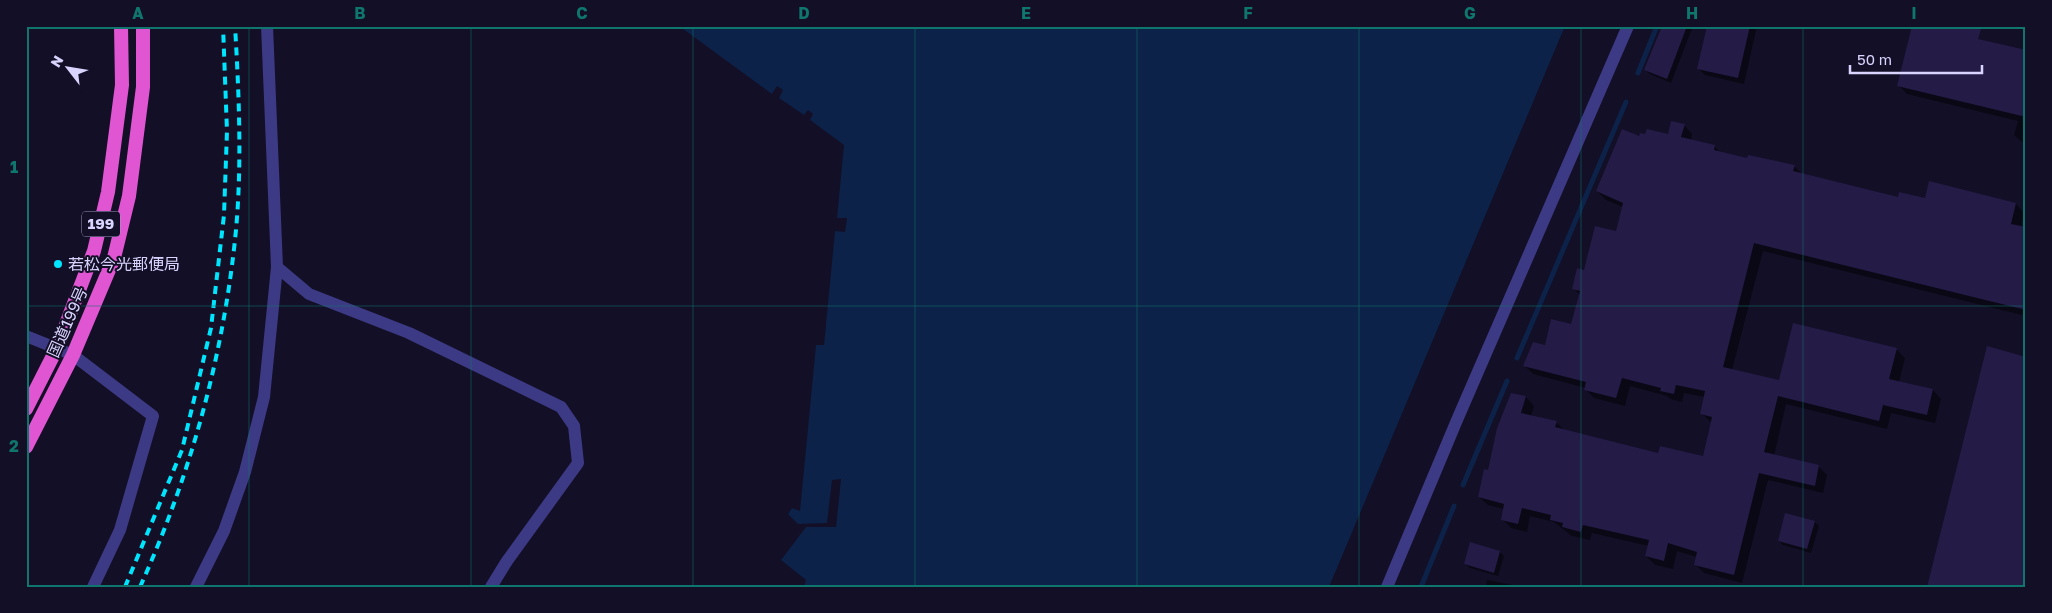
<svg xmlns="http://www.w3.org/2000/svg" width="2052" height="613" viewBox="0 0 2052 613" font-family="'Golos Text','Noto Sans JP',sans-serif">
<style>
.water{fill:#0c2248}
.shadow{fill:#0007}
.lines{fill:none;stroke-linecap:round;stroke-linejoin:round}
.stream{stroke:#0c2248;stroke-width:5}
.building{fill:#241b47}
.minor{stroke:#3d3a85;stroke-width:12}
.tertiary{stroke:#3d3a85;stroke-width:12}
.trunk{stroke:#e055d1;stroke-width:14}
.rail{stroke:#00e5ff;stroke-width:4;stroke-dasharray:8 6;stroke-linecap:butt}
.grid{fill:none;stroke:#0f766e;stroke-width:1;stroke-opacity:0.55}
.poi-dot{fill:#00e5ff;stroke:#130f26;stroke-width:2}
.labels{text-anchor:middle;stroke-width:4;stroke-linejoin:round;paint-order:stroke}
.shield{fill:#130f26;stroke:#9e99be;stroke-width:1}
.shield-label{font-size:15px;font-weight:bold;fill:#d9d4ff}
.poi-label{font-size:16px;fill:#d9d4ff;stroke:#130f26;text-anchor:start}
.street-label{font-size:16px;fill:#d9d4ff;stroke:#130f26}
.neatline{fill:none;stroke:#0f766e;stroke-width:2}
.grid-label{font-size:16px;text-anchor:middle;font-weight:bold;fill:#0f766e}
</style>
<rect width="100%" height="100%" fill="#130f26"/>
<polygon class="water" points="679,26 871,26 875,29 880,26 1565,26 1329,587 804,587 806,580 781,560 806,527 836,527 841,479 832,480 827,523 798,524 788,514 792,508 800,511 816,345 824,345 835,231 845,232 847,218 837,218 844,145 810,120 813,114 808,110 804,115 779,98 783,90 777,86 772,94"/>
<g class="shadow">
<polygon points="1674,26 1693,26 1671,83 1650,74 1645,70"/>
<polygon points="1709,26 1757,26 1744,84 1705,75 1699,69"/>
<polygon points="2026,52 2026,145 2014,135 2018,121 1907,94 1898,85"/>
<polygon points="1684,125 1692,134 1691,141 1714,146 1721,153 1748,160 1794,166 1802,174 1899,198 1926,200 1930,182 2016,204 2024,213 2021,227 2026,229 2026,316 1763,251 1732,370 1779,382 1896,349 1905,358 1899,382 1933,390 1941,399 1935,423 1891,413 1887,429 1786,404 1774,456 1819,467 1827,475 1823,493 1768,480 1742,583 1704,573 1695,564 1697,557 1677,551 1673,569 1655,565 1646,556 1649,546 1592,533 1590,540 1572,536 1554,522 1530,516 1527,532 1511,528 1502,519 1504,509 1488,505 1479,497 1489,472 1512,394 1526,397 1534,406 1531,416 1556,422 1565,431 1659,455 1704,458 1712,423 1701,413 1705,397 1684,393 1682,402 1670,399 1667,396 1630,386 1625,406 1594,398 1585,389 1586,388 1533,374 1524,365 1572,325 1580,295 1573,288 1617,233 1623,207 1606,200 1597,191 1640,138 1669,136"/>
<polygon points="1815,522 1819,526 1811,553 1783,545 1779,541"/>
<polygon points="1500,552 1504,556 1498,576 1470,568 1465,564"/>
<polygon points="1487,580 1523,587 1486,587"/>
</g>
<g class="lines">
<g class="stream">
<polyline points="1638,73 1657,26"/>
<polyline points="1517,358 1626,102"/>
<polyline points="1463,485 1507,381"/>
<polyline points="1421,587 1454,506"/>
</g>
</g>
<g class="building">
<polygon points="1662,26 1687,26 1667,79 1644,70"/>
<polygon points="1707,26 1750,26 1738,78 1697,69"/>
<polygon points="1912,26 1982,26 1978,39 2026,50 2026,117 1897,86"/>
<polygon points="1671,121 1685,124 1681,137 1715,145 1714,150 1747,158 1748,155 1795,165 1793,171 1898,197 1899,192 1925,198 1929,181 2016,203 2011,224 2026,227 2026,310 1754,243 1723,367 1779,380 1793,323 1897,348 1889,379 1933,389 1927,415 1883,405 1879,421 1778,396 1764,452 1819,465 1815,486 1759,473 1734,575 1694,565 1697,552 1668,543 1664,561 1645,556 1649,540 1583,525 1581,532 1562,527 1563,523 1550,520 1551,515 1522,508 1518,524 1501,520 1504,504 1478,497 1484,469 1488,470 1497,428 1511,393 1526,396 1521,413 1557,421 1555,427 1658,453 1660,446 1703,456 1712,417 1700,414 1705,391 1676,385 1674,394 1660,391 1661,388 1622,378 1616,398 1584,390 1586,382 1523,366 1533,342 1545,345 1551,319 1571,324 1580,291 1572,289 1577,268 1584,270 1595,226 1616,231 1623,203 1596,191 1622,129 1639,136 1640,133 1645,134 1647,129 1668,134"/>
<polygon points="1987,346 2026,357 2026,587 1927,587"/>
<polygon points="1785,513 1815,521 1807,549 1778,541"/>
<polygon points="1470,542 1500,551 1494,573 1464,564"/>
</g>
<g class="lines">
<g class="minor">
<polyline points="277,267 309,294 409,333 561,407 574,426 578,463 507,561 491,587"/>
<polyline points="26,336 73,355 153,416 120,530 93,587"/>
</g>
<g class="tertiary">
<polyline points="196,587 224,531 245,472 264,397 277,267 267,26"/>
<polyline points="1387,587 1457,420 1628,26"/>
</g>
<g class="trunk">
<polyline points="26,409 57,348 94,251 108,192 122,85 121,26"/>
<polyline points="26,447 73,355 114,258 129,196 143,87 143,26"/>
</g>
<g class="rail">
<polyline points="125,587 182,450 211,328 224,215 227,131 223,26"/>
<path d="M 140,587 C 191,474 224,354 236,230 C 242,163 239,94 235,26"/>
</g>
</g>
<path class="grid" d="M 249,26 L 249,587M 471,26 L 471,587M 693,26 L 693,587M 915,26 L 915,587M 1137,26 L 1137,587M 1359,26 L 1359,587M 1581,26 L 1581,587M 1803,26 L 1803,587M 26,306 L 2026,306"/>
<circle class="poi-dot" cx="58" cy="264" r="5"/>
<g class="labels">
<rect class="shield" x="82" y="211.5" width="38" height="25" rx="4"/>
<g class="shield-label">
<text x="101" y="229">199</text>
</g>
<g class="poi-label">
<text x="68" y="270">若松今光郵便局</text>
</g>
<g class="street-label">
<text transform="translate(67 322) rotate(-66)" y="6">国道199号</text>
</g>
</g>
<rect width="2052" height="613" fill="none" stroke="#130f26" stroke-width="55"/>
<g transform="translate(68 68) rotate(301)" stroke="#130f26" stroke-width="4" paint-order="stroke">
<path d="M0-4L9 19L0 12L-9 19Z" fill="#d9d4ff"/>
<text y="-8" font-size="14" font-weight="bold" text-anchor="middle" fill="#d9d4ff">N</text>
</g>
<path d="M1850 65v8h132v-8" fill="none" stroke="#d9d4ff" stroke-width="2.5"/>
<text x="1857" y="65" font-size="15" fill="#d9d4ff" stroke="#130f26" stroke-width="4" paint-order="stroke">50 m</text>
<rect x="28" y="28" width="1996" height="558" class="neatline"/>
<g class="grid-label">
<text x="138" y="19">A</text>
<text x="360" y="19">B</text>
<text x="582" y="19">C</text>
<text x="804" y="19">D</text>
<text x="1026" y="19">E</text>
<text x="1248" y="19">F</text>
<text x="1470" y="19">G</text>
<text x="1692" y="19">H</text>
<text x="1914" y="19">I</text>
<text x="14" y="173">1</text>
<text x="14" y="452">2</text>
</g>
</svg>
